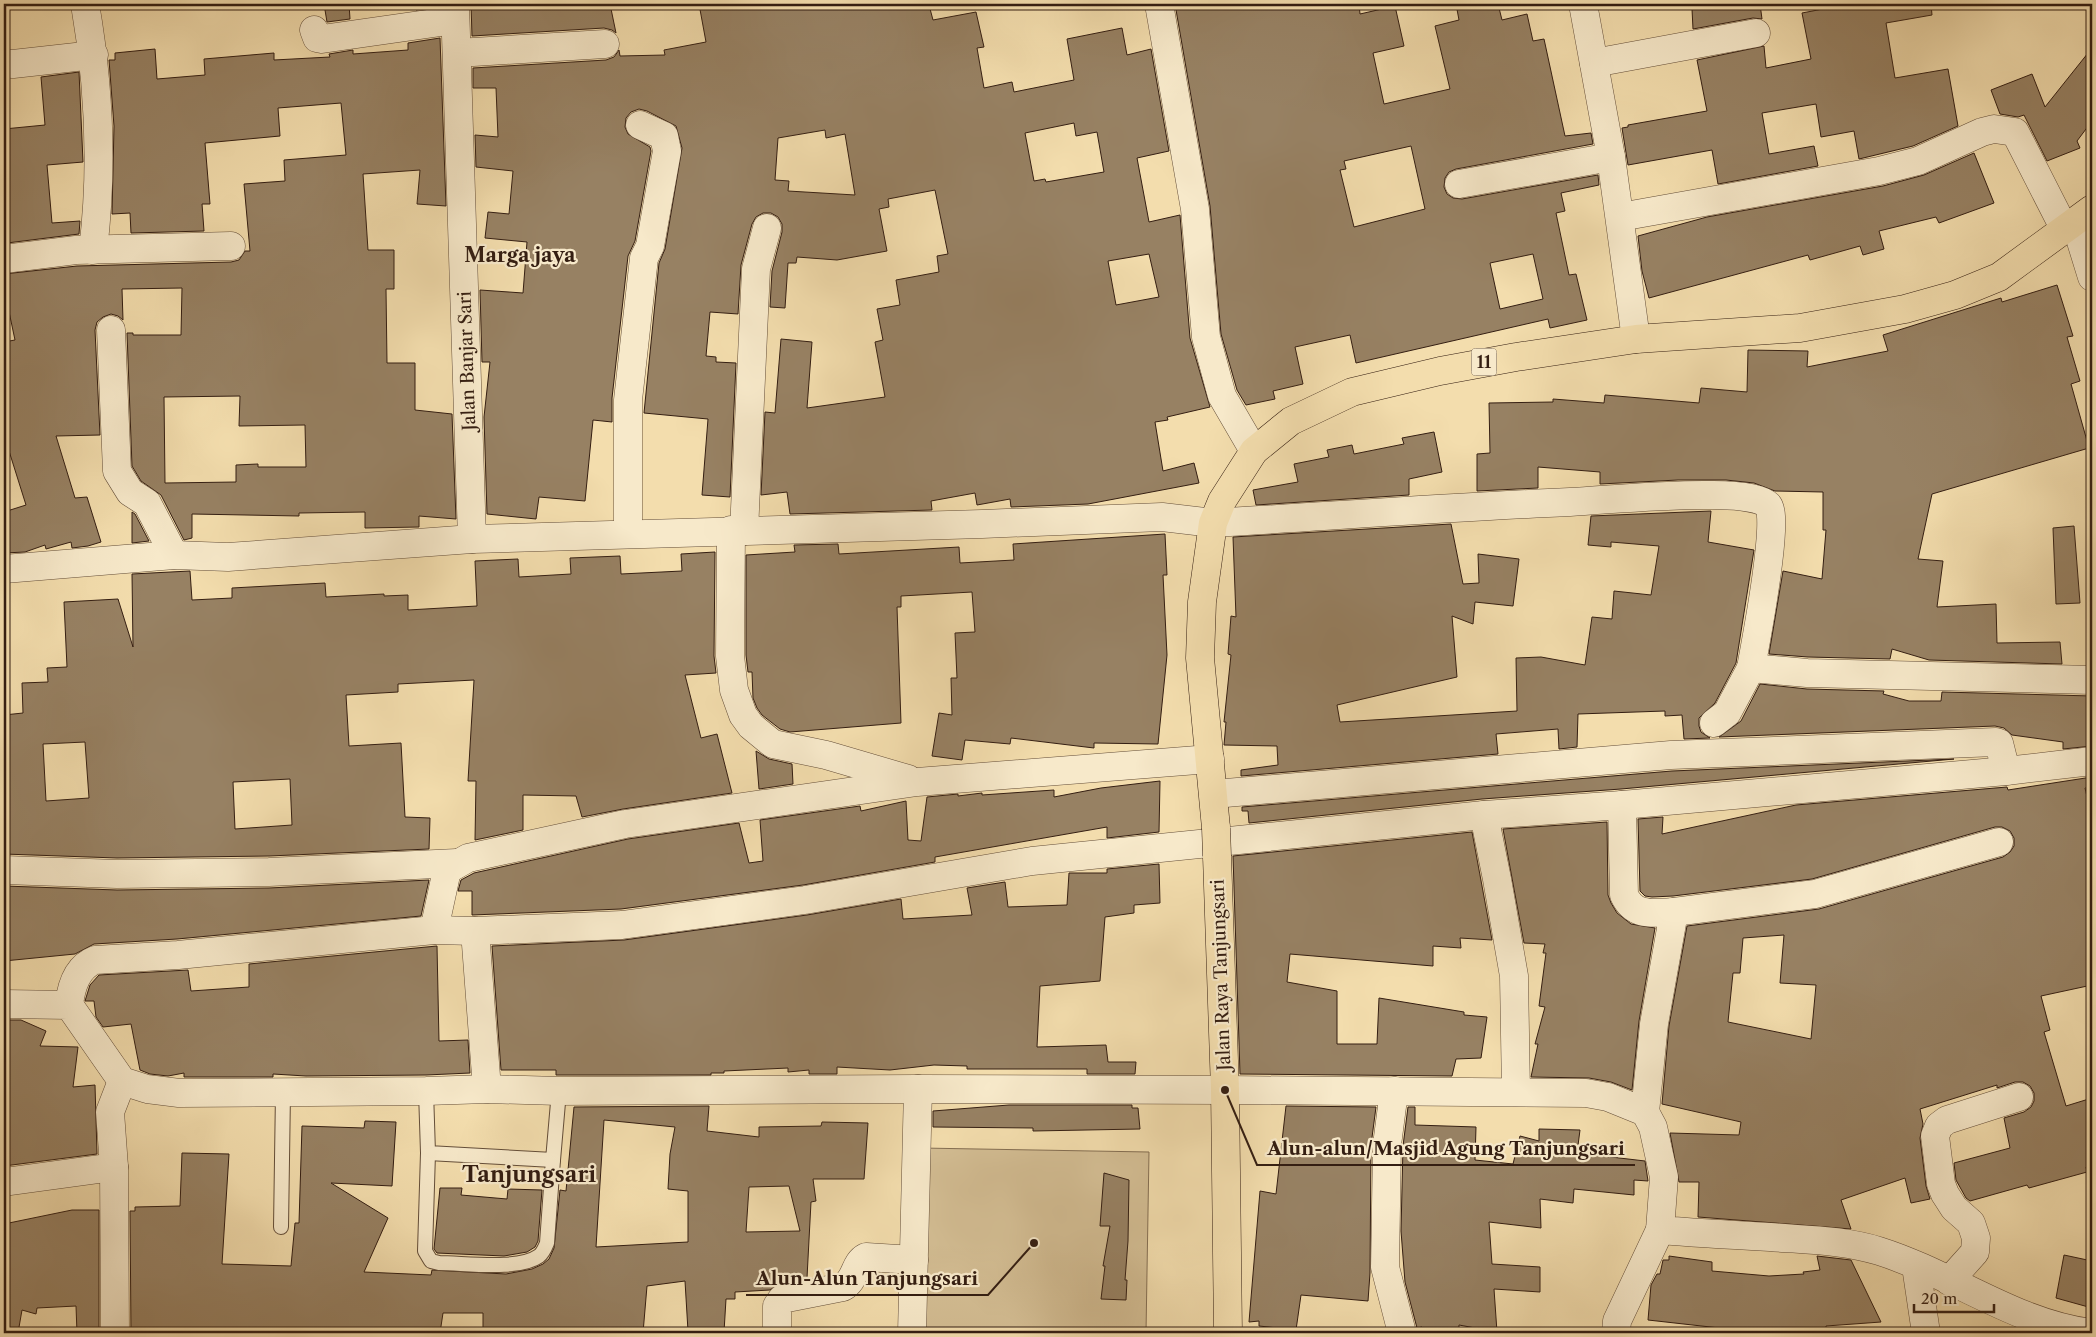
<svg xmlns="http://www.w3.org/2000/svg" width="2096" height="1337" viewBox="0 0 2096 1337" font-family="'Libre Caslon Text',serif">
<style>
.green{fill:#d3bd93;stroke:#846e52}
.building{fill:#978163;stroke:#341e12;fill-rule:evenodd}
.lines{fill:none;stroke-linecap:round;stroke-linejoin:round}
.service-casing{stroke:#644e39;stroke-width:16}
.minor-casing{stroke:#644e39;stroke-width:29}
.tertiary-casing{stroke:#644e39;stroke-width:29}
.trunk-casing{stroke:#341e12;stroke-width:29}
.service{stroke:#f7e9ca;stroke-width:14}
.minor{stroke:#f7e9ca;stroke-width:28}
.tertiary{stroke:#f7e9ca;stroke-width:28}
.trunk{stroke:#f3ddad;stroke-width:28}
.trunk-bridge-casing{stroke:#341e12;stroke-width:29;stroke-linecap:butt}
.trunk-bridge{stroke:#f3ddad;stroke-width:28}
.labels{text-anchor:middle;stroke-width:4.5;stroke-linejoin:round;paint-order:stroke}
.shield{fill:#f7e9ca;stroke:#6e5b49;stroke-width:1}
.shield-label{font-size:16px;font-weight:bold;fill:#341e12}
.street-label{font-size:18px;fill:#341e12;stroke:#f7e9ca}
.quarter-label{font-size:20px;font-weight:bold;fill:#341e12;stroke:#f7e9ca}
.district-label{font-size:22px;font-weight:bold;fill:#341e12;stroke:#f7e9ca}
.leader{fill:none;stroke:#341e12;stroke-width:2}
.callout-dot{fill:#341e12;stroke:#f7e9ca;stroke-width:2}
.callout-label{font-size:19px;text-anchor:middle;font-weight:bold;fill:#341e12;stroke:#f7e9ca;stroke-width:4.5;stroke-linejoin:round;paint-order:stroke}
</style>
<rect width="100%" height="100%" fill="#f3ddad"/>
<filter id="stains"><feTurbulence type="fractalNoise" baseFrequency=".004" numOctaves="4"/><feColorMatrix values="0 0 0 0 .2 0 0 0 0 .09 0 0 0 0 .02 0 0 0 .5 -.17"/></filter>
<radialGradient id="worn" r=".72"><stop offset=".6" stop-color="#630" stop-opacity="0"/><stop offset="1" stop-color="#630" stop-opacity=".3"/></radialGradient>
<polygon class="green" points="921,1148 1149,1152 1146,1333 918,1333"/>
<g class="building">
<polygon points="324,4 349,4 350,19 327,22"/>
<polygon points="415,4 439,4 439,6 416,10"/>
<polygon points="471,4 610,4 616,33 612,30 604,28 472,36"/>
<path d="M 699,4 L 908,4 L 909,9 L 929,5 L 933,20 L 976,12 L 984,47 L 977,48 L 984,88 L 1012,82 L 1014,92 L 1074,80 L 1067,39 L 1122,28 L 1127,55 L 1151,49 L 1169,151 L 1137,158 L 1149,222 L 1180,215 L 1190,338 L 1210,407 L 1167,417 L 1168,420 L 1155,422 L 1163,471 L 1194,463 L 1199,483 L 1088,504 L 1011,507 L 1010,499 L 977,505 L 975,493 L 931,501 L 932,510 L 790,514 L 787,492 L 761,495 L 765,412 L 775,413 L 781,339 L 812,342 L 807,408 L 885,397 L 875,342 L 883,340 L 877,309 L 900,305 L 896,280 L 939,272 L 937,256 L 948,254 L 935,190 L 888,199 L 889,207 L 879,209 L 887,251 L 837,260 L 797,257 L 796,263 L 788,263 L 785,308 L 770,307 L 772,271 L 782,232 L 782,224 L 778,217 L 771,213 L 763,213 L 756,217 L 752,224 L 741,265 L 738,314 L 710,312 L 706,356 L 716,357 L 716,362 L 736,363 L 730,497 L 702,495 L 708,419 L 644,413 L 659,263 L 665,249 L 682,148 L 676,126 L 647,111 L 639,109 L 631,112 L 626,118 L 625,127 L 628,134 L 650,147 L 651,151 L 635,241 L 628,256 L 612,398 L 612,422 L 593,420 L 585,501 L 539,497 L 536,519 L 487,514 L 484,417 L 490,362 L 482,362 L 480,290 L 523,293 L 527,242 L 485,238 L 488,212 L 509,214 L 513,171 L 476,167 L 475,135 L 498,137 L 496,88 L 473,88 L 473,68 L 606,60 L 614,57 L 619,50 L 620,56 L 665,55 L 664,50 L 706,42 ZM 1074,123 L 1076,136 L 1097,132 L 1104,172 L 1046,182 L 1045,179 L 1034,181 L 1025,133 ZM 825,130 L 826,138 L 845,134 L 855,195 L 788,191 L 789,181 L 775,180 L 778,138 ZM 1149,254 L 1159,297 L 1116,305 L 1108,261 Z"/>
<path d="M 1175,4 L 1359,4 L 1360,14 L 1395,6 L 1404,46 L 1373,53 L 1384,104 L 1450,89 L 1435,26 L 1459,20 L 1456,4 L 1498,4 L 1502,20 L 1527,14 L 1533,41 L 1544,39 L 1565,136 L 1591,133 L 1593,144 L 1456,169 L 1449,172 L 1445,178 L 1444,187 L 1447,194 L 1453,198 L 1462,199 L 1598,175 L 1599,185 L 1561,193 L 1565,211 L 1556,213 L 1569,275 L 1576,274 L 1587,320 L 1550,328 L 1548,319 L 1356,363 L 1350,335 L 1295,347 L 1303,384 L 1273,391 L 1275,399 L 1246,405 L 1237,390 L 1221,334 L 1210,206 ZM 1411,146 L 1425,209 L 1354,227 L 1340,170 L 1346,169 L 1344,161 ZM 1533,254 L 1543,299 L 1500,309 L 1490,263 Z"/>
<polygon points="1741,4 1760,4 1762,19 1753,18 1693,29 1692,9"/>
<polygon points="1849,4 1931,4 1932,15 1886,23 1895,78 1948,69 1958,126 1913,146 1859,159 1854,131 1821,137 1816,104 1762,113 1769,154 1814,146 1818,166 1718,184 1712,150 1628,165 1622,128 1628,127 1628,125 1707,111 1697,60 1764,46 1766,68 1811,59 1802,13"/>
<path d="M 440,38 L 446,206 L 417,204 L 420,170 L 363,174 L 368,250 L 394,250 L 394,289 L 386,289 L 387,363 L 415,363 L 415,410 L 452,414 L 456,519 L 419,516 L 419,527 L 365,528 L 365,512 L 299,513 L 299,516 L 192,514 L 192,538 L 184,540 L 161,495 L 141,481 L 132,466 L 127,333 L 133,333 L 133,335 L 181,335 L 182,288 L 122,289 L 123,320 L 118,316 L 111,314 L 103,317 L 97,322 L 95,330 L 100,435 L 56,436 L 75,498 L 87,497 L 101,542 L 88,546 L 72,548 L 71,542 L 46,549 L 45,545 L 25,552 L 4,553 L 4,512 L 26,505 L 4,435 L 4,342 L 15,340 L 4,288 L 4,274 L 77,266 L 231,262 L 239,260 L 245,251 L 250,251 L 244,184 L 285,181 L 284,160 L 346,155 L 341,103 L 278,108 L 280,136 L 205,143 L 210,204 L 202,204 L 204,231 L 131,233 L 130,213 L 112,214 L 114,126 L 109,60 L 115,60 L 115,53 L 155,49 L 157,79 L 205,75 L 204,59 L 274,53 L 274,60 L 330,57 L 329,54 L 353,50 L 353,54 L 408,50 L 408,43 ZM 240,396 L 239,426 L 305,425 L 306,467 L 258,467 L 258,464 L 236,465 L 236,482 L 165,483 L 164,397 Z"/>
<polygon points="2092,48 2092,121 2077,141 2080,148 2047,161 2024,115 2018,117 2000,114 1991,90 2032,74 2045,107"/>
<polygon points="79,72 83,162 47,165 52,223 80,221 79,234 7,243 4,212 4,129 45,125 41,77"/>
<polygon points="1974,153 1994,203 1939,223 1936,217 1879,231 1884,249 1863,255 1860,246 1810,260 1808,255 1649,298 1642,271 1638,236 1707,217 1883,186 1924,175"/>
<polygon points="2057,285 2073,336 2067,337 2080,381 2071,384 2089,448 1932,494 1918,559 1943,561 1937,607 1996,604 1997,643 2060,642 2062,664 1929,660 1892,649 1890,659 1808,657 1769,654 1783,571 1822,579 1826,530 1823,530 1823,492 1775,491 1754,483 1726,480 1678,480 1600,484 1600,472 1538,467 1538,488 1477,491 1477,454 1490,453 1489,403 1553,402 1553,399 1604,403 1605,395 1699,403 1701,388 1747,392 1748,350 1808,351 1807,367 1888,351 1883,335 2001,298 2002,302"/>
<polygon points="1434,432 1442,472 1409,479 1409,495 1256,505 1253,490 1298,482 1294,464 1329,457 1327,450 1352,445 1354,454 1404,444 1402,438"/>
<polygon points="1711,511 1708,542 1754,550 1736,663 1715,703 1699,718 1699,726 1701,732 1710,738 1684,739 1682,715 1665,716 1665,711 1578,714 1577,747 1559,749 1558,729 1496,734 1498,754 1241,776 1241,770 1278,765 1277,746 1224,745 1226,722 1224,722 1231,655 1228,654 1231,616 1236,617 1233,537 1451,524 1463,584 1479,583 1478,554 1519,559 1513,606 1475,602 1473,624 1452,616 1457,677 1337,705 1340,722 1517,711 1516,658 1541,657 1585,665 1592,617 1612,619 1614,591 1651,595 1659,546 1611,542 1611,547 1588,545 1591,516"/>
<polygon points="132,512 135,514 149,541 132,543"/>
<polygon points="2074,526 2080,603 2056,604 2053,528"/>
<polygon points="1165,534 1167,575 1163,575 1167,655 1158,744 1094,743 1094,748 1011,738 1010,744 965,740 962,760 932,756 939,713 952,715 951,678 957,678 955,633 975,632 972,592 901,596 901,607 897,607 901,723 790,732 780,729 762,715 757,708 753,698 752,672 748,672 746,655 746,555 795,552 794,545 838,544 839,554 959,547 960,563 1014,560 1013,544"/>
<path d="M 715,552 L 714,656 L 716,673 L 685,675 L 701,738 L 717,734 L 732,793 L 623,809 L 582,817 L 576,796 L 523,795 L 523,830 L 475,840 L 476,781 L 468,781 L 474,680 L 398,684 L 398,692 L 346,695 L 349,746 L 401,743 L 405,817 L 430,818 L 429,849 L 269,856 L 117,858 L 4,854 L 4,715 L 23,713 L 22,683 L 48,682 L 47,668 L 67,667 L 64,602 L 118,599 L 133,647 L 132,574 L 190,571 L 192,600 L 232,598 L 232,588 L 325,583 L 326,597 L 384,594 L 384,596 L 408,595 L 408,610 L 477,606 L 475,561 L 518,559 L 519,577 L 571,574 L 570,558 L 620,556 L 621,574 L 682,571 L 681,554 ZM 85,742 L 89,798 L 46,801 L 43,744 ZM 290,779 L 292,825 L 235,829 L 233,782 Z"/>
<polygon points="1760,684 1807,689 1884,691 1883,694 1909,701 1941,701 1942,692 2092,696 2092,746 2063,749 2063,742 2012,735 2004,728 1995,726 1719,737 1741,721"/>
<polygon points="756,751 769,759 792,764 793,784 759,789"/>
<polygon points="1954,759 1621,789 1482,799 1249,823 1248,811 1242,811 1242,807 1672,771"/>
<path d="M 2092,777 L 2092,788 L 2085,788 L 2092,818 L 2092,985 L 2041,996 L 2050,1030 L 2044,1032 L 2066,1106 L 2092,1098 L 2092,1166 L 2086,1167 L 2087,1172 L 2029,1188 L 2027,1185 L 1970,1201 L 1966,1198 L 1956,1180 L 1954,1163 L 2010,1148 L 2004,1118 L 2024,1112 L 2031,1107 L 2034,1101 L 2034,1093 L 2030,1086 L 2023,1082 L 2015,1082 L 1997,1088 L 1997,1085 L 1920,1109 L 1923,1124 L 1920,1138 L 1926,1186 L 1930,1199 L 1911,1203 L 1905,1178 L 1841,1200 L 1851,1229 L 1698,1217 L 1699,1182 L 1679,1182 L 1670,1133 L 1739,1135 L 1741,1122 L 1662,1104 L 1669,1026 L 1687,926 L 1819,909 L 2003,857 L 2010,852 L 2014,846 L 2014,838 L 2010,831 L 2002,827 L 1995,827 L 1812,879 L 1673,896 L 1652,897 L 1645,896 L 1640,891 L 1638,819 L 1663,817 L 1662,834 L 1796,805 L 2007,787 L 2008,790 ZM 1784,935 L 1780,983 L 1816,985 L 1811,1039 L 1728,1022 L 1733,973 L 1740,973 L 1743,938 Z"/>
<polygon points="1160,781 1159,832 1107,838 1107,827 935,857 935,862 803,885 621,909 472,915 472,891 458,891 461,880 474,873 628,839 739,823 749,863 763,861 760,820 860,806 861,811 906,801 908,840 921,841 927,797 958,794 958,796 982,793 982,795 1054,790 1054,797 1101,788"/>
<polygon points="1607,822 1608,895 1611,903 1617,913 1631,924 1655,928 1639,1021 1632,1090 1611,1082 1589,1078 1531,1077 1538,1044 1535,1044 1545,1007 1539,1006 1546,953 1543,953 1545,944 1524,943 1503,829"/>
<polygon points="1472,832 1492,940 1460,938 1461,948 1433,946 1433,966 1290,954 1287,982 1337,991 1337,1044 1377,1044 1379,998 1464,1012 1464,1015 1487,1017 1481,1058 1456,1059 1452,1076 1240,1074 1233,856"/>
<polygon points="1159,864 1160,903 1134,905 1134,913 1105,917 1100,981 1040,986 1037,1047 1106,1045 1108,1062 1136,1062 1135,1074 1087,1074 1087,1069 967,1069 967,1066 934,1065 890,1070 837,1067 837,1074 809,1074 809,1070 788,1072 788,1068 724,1071 724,1073 711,1073 711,1075 556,1075 556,1070 501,1070 492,946 624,940 807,915 901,899 903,919 972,915 967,888 1005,882 1008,907 1067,905 1069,873 1107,873 1107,869"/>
<polygon points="429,880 421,916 177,939 94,944 75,954 4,961 4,886 117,890 269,888"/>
<polygon points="437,946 439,1041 468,1040 470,1073 426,1075 306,1076 273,1074 273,1077 184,1077 184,1073 168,1076 150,1074 140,1070 131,1024 103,1027 96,1017 94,1001 85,1001 90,985 99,975 188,970 191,991 249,987 249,964"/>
<polygon points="4,1020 21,1020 46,1031 40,1046 78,1047 73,1087 95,1085 97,1154 4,1166 4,1095 6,1068 4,1068"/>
<polygon points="1009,1105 1132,1105 1132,1108 1138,1108 1140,1129 1033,1131 1033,1128 933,1127 933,1111"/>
<path d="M 709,1106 L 707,1131 L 759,1137 L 759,1127 L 821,1126 L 822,1122 L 868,1123 L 864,1179 L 813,1179 L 816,1201 L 811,1202 L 807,1278 L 779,1284 L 770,1290 L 735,1292 L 735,1299 L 726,1299 L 724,1332 L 688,1331 L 685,1281 L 647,1286 L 643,1333 L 483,1333 L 483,1313 L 443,1313 L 440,1333 L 131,1333 L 130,1211 L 135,1211 L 135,1207 L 180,1206 L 182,1153 L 229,1154 L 222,1264 L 291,1266 L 295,1223 L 299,1223 L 302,1126 L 364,1128 L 365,1121 L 396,1122 L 392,1186 L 331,1183 L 388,1218 L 364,1272 L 431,1275 L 432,1270 L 506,1274 L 532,1269 L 543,1264 L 549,1259 L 554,1248 L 560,1190 L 566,1191 L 574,1107 ZM 604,1120 L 675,1127 L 670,1154 L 668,1189 L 688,1191 L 688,1242 L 596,1247 ZM 789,1186 L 800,1231 L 746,1232 L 749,1187 Z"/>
<polygon points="1286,1106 1376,1107 1371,1145 1370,1273 1368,1301 1301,1295 1296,1330 1259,1326 1259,1321 1249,1322 1260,1191 1276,1194"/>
<polygon points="1408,1107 1415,1107 1415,1125 1476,1127 1475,1160 1513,1164 1520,1136 1539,1141 1539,1129 1580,1130 1577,1153 1645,1161 1648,1181 1634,1180 1634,1195 1574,1189 1573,1203 1540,1199 1541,1228 1489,1222 1492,1264 1540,1267 1540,1292 1494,1289 1497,1332 1459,1325 1459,1333 1422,1333 1422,1327 1417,1328 1405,1282 1401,1231 1403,1146"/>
<polygon points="1104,1173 1129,1180 1128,1241 1125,1280 1127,1280 1126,1300 1101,1299 1105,1266 1103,1266 1110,1226 1100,1226"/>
<polygon points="440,1188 462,1188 461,1195 507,1199 508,1189 542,1190 538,1241 535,1247 527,1252 504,1256 437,1253 434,1249"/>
<polygon points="72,1210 99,1210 99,1333 77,1333 76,1306 37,1308 36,1314 22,1310 18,1333 4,1333 4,1224"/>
<polygon points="2064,1255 2092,1261 2092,1308 2056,1298"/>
<polygon points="1669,1256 1712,1262 1712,1271 1769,1276 1804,1274 1803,1272 1820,1270 1817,1256 1851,1260 1881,1322 1826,1326 1826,1329 1802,1328 1803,1333 1795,1333 1764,1330 1764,1333 1648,1320 1651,1285 1657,1274 1660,1274 1663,1260 1669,1260"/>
</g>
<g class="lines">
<g class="service-casing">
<g id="service">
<polyline points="426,1091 428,1153 553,1160 559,1091"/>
<path d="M 428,1153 L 425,1251 L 431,1261 L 439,1263 C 465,1263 518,1271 539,1256 C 543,1253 545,1248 547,1243 L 553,1160"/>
<polyline points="281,1227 283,1092"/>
</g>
</g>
<g class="minor-casing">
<g id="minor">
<path d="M 85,4 C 99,85 103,168 93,250"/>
<polyline points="1159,4 1195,209 1206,337 1222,396 1254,451"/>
<polyline points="1583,4 1611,157 1636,339"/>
<polyline points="314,30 317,38 322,39 455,20"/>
<polyline points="457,53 605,44"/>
<polyline points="4,63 13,64 94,55"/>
<polyline points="1594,63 1756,33"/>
<polyline points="1459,184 1611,157"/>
<polyline points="1620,217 1879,171 1918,161 1982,132 1994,129 2015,132 2064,228"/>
<polyline points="2075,222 2092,277"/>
<polyline points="4,259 76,250 231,246"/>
<polyline points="111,330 117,471 130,492 147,503 174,555"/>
<path d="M 1213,523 C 1332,516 1451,507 1570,502 C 1617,499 1667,494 1713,495 C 1726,495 1759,496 1768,505 C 1780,517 1755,646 1751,668 L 1807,673 L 2092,680"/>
<polyline points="731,530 730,656 734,690 743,715 751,726 773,744 826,755 908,779"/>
<polyline points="744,531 756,269 767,228"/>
<polyline points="628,534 628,400 644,258 650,246 667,151 664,136 640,125"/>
<polyline points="1714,723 1727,713 1751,668"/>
<polyline points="1214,794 1671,755 1996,742 1999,743 2006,771"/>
<path d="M 1622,805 L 1624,895 C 1634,917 1653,913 1674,912 L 1654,1024 L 1645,1112"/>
<polyline points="1484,815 1497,879 1514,976 1516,1092"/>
<polyline points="4,870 117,874 269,872 457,863"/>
<polyline points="1674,912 1815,894 1999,842"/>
<polyline points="434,930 475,931 622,925 805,900 1032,861 1484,815 1622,805 2006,771 2092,761"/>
<polyline points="475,931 487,1089"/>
<polyline points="4,1004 69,1005 122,1081 147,1089 179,1093 426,1091 487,1089 559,1091 918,1089"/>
<path d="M 69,1005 C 71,987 77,967 95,960 L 178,955 L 434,930 L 447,870 L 468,858 L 625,824 L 917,782 L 1210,759"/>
<polyline points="1394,1091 1387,1145 1385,1267 1402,1333"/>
<polyline points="4,1182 114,1167"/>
<polyline points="1916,1266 1926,1333"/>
<polyline points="1949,1281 1975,1252 1976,1238 1971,1223 1954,1208 1945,1194 1941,1184 1935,1136 1939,1126 1947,1120 2019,1097"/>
<polyline points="115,1333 114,1167 110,1112 122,1081"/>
<path d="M 777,1333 L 777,1306 L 782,1299 L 843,1287 C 856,1280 854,1263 866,1257 L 914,1260"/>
<polyline points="912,1333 918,1089 1225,1090"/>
</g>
</g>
<g class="tertiary-casing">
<g id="tertiary">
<polyline points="455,4 472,539"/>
<polyline points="4,569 174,555 228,557 472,539 982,524 1162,517 1213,523"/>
<path d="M 1225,1090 L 1586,1093 L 1608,1097 L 1645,1112 L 1653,1127 L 1664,1177 L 1660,1230 C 1696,1233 1733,1235 1770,1237 C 1807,1240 1844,1240 1879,1251 C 1952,1274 2014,1323 2091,1333"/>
<polyline points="1616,1333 1617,1321 1660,1230"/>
</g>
</g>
<g class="trunk-casing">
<g id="trunk">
<polyline points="1216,828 1200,658 1202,602 1213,523 1222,501 1254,451 1291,421 1352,392 1440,371 1516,357 1636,339 1800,328 1905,309 1955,295 1999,277 2092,209"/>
<polyline points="1217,856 1225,1090 1228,1333"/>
</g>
</g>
<use href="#service" class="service"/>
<use href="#minor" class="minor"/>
<use href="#tertiary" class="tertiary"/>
<use href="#trunk" class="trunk"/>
<g class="trunk-bridge-casing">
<polyline id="trunk-bridge" points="1216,828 1217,856"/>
</g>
<use href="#trunk-bridge" class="trunk-bridge"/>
</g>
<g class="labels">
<rect class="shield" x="1471.5" y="348.5" width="25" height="27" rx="4"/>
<g class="shield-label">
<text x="1484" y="368">11</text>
</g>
<g class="street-label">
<text transform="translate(467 361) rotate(-92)" y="6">Jalan Banjar Sari</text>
<text transform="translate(1221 975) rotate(-92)" y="6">Jalan Raya Tanjungsari</text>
</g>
<g class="quarter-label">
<text x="520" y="262">Marga jaya</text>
</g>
<g class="district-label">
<text x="529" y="1182">Tanjungsari</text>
</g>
</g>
<path class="leader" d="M1225 1090L1257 1165H1635M1034 1243L988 1295H746"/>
<g class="callout-dot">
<circle cx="1225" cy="1090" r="5"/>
<circle cx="1034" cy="1243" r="5"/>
</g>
<g class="callout-label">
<text x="1446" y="1155">Alun-alun/Masjid Agung Tanjungsari</text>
<text x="867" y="1285">Alun-Alun Tanjungsari</text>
</g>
<rect width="2096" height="1337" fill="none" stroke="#f3ddad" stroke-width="20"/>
<rect x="5" y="5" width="2086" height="1327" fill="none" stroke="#341e12" stroke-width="2.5"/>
<rect x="10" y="10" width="2076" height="1317" fill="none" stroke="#341e12"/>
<path d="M1914 1304v8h80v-8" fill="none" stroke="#341e12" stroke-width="2.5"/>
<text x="1921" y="1304" font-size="15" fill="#341e12" stroke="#f7e9ca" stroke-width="4" paint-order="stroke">20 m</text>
<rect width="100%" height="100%" filter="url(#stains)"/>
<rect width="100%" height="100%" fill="url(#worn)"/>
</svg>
